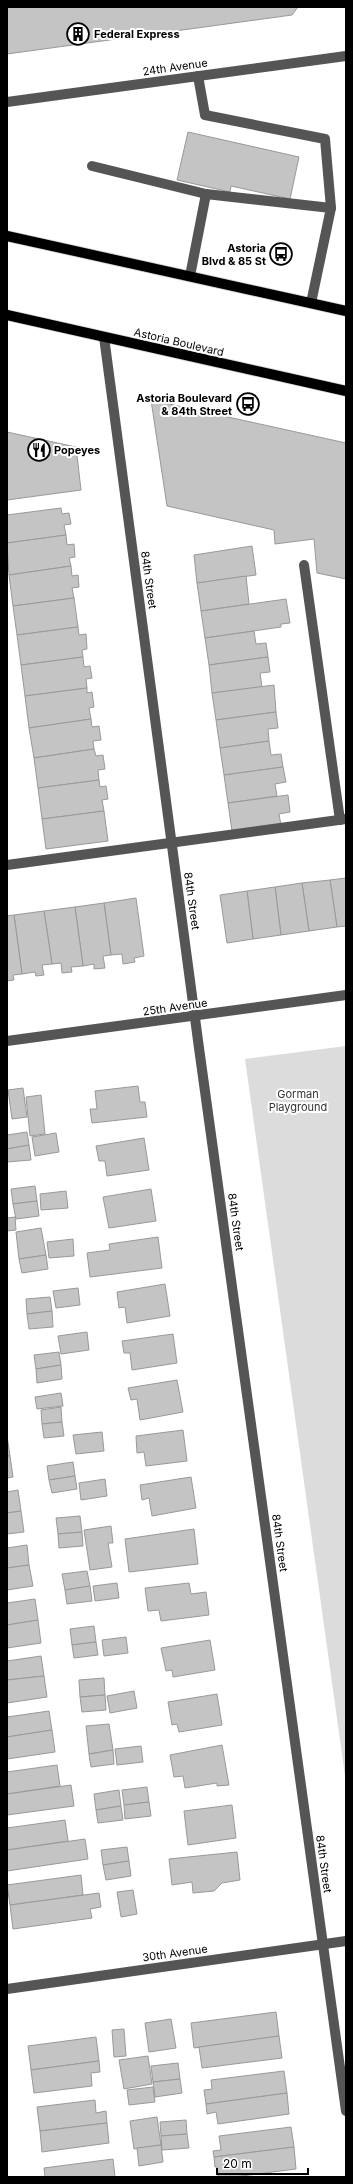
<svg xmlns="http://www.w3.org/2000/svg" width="353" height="2184" viewBox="0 0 353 2184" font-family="Inter,sans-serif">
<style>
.green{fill:#dcdcdc}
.building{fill:#c4c4c4;stroke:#999}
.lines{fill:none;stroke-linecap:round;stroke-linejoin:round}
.major-casing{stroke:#dbdbdb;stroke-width:12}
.minor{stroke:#555;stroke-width:10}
.major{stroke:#000;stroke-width:10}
.labels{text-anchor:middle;stroke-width:4;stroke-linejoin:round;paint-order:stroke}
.poi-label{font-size:11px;font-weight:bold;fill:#000;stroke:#fff;text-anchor:start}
.street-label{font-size:11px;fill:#000;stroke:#fff}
.park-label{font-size:11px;fill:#333;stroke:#fff}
</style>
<rect width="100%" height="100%" fill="#fff"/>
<polygon class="green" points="346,1046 346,1783 245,1059"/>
<g class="building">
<polygon points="7,7 298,7 292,15 7,54"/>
<polygon points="188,132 299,157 290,199 231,186 230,192 177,180"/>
<polygon points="151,400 346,443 346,579 317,573 314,539 275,544 274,530 167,506"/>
<polygon points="7,432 76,447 81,490 7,500"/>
<polygon points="61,508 62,514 69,513 71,524 64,525 66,535 7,543 7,515"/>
<polygon points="66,535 67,545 74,544 75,557 69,558 71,566 9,575 7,543"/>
<polygon points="252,546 256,575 197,583 194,555"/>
<polygon points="71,566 72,576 78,575 79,587 72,588 74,598 13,606 9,575"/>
<polygon points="246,576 249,604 201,611 197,583"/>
<polygon points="74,598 78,627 17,635 13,606"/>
<polygon points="286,599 290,623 281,624 281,627 205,638 201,611"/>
<polygon points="78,627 79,635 86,634 87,649 82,650 83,657 21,665 17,635"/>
<polygon points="254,631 256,644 266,643 268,657 209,665 205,638"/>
<polygon points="83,657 84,667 90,666 92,678 86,679 87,688 25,696 21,665"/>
<polygon points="268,657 270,672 260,673 262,687 212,693 209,665"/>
<polygon points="274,685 276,712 216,720 212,693"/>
<polygon points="87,688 87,693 92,692 94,707 89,708 91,719 29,728 25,696"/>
<polygon points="276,712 278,728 268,729 269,741 220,748 216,720"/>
<polygon points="91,719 92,727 99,726 101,740 93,741 94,749 34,758 29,728"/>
<polygon points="269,741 271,755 281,754 283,767 224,775 220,748"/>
<polygon points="94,749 96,756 103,755 105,769 98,770 99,780 38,788 34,758"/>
<polygon points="283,767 286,782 275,784 277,796 228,803 224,775"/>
<polygon points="99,780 100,787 106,786 108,799 102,800 104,811 42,819 38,788"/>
<polygon points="288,795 290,812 279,814 281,825 232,831 228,803"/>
<polygon points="104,811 108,841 46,849 42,819"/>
<polygon points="346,878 346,926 337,927 330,880"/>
<polygon points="330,880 337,927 309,931 302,883"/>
<polygon points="302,883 309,931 281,935 275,887"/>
<polygon points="275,887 281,935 253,939 247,891"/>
<polygon points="247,891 253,939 227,943 220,895"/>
<polygon points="136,898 144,956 134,958 135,962 123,964 122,954 111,955 104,903"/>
<polygon points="104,903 111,955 103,956 105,968 94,969 94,964 83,966 75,907"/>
<polygon points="75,907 83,966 71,967 72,972 62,973 61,963 52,964 44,911"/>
<polygon points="44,911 52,964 42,965 44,975 36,976 35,972 22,974 14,915"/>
<polygon points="14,915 22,974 13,975 14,980 7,981 7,916"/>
<polygon points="138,1086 140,1102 145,1102 147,1117 92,1123 90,1109 97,1109 95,1091"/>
<polygon points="23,1088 27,1117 12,1119 8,1090"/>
<polygon points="41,1095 45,1134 30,1136 26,1097"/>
<polygon points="27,1132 29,1145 7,1149 7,1135"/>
<polygon points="56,1133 59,1152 35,1156 32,1137"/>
<polygon points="144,1138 149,1170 107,1176 105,1161 99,1161 96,1146"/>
<polygon points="29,1145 31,1160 7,1162 7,1149"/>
<polygon points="35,1186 37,1201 13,1204 11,1189"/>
<polygon points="151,1189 156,1221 109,1228 103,1197"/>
<polygon points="66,1191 68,1208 41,1210 40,1194"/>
<polygon points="37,1201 39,1216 16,1219 13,1204"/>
<polygon points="15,1217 16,1230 7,1231 7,1218"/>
<polygon points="41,1228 46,1255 19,1259 16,1232"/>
<polygon points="158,1237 162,1268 90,1277 87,1253 110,1250 109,1244"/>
<polygon points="73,1239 74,1256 49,1258 47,1242"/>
<polygon points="46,1255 48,1269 22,1273 19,1259"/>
<polygon points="165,1284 170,1316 127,1323 125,1307 119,1308 117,1292"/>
<polygon points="78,1288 80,1305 56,1308 53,1291"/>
<polygon points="50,1297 52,1311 27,1314 26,1299"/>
<polygon points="52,1311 53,1327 29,1329 27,1314"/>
<polygon points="87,1332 89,1350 61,1354 58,1336"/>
<polygon points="173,1334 177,1363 132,1370 130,1353 124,1353 122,1341"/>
<polygon points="59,1352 61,1365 36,1369 34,1355"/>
<polygon points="61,1365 62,1379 37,1383 36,1369"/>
<polygon points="177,1380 183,1412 140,1420 137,1399 131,1400 128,1388"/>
<polygon points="61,1393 63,1406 37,1409 35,1397"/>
<polygon points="61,1407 62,1422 42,1424 41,1410"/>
<polygon points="62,1422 64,1436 44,1438 42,1424"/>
<polygon points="183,1430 187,1461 146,1466 144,1452 137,1453 136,1436"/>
<polygon points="102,1432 104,1451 76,1454 73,1435"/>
<polygon points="7,1436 10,1456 7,1456"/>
<polygon points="7,1456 10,1456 13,1477 7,1478"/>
<polygon points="73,1462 75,1476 49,1480 47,1466"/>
<polygon points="75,1476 77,1489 52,1493 49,1480"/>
<polygon points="191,1477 196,1508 152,1516 149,1498 142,1500 140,1485"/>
<polygon points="105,1479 107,1496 81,1500 79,1483"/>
<polygon points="18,1490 21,1511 7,1513 7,1492"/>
<polygon points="21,1511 24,1532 7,1534 7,1513"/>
<polygon points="80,1516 82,1532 58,1534 56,1518"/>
<polygon points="111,1526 113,1543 108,1543 112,1567 90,1570 84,1530"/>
<polygon points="194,1529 198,1564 129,1572 125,1539"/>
<polygon points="82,1532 83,1546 59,1548 58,1534"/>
<polygon points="27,1545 29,1565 7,1568 7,1548"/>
<polygon points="29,1565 33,1586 7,1590 7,1568"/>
<polygon points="87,1571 90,1586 65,1590 62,1574"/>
<polygon points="117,1583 119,1598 95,1601 93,1586"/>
<polygon points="189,1583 191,1594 206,1592 209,1615 161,1621 159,1610 148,1611 145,1588"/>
<polygon points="90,1586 92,1601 67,1604 65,1590"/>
<polygon points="35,1599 38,1620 7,1625 7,1603"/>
<polygon points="38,1620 41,1643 7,1648 7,1625"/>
<polygon points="94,1626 96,1642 72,1645 70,1629"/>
<polygon points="126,1637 128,1653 104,1656 102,1640"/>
<polygon points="210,1640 215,1670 173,1677 172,1670 166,1671 161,1648"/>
<polygon points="96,1642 98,1655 74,1658 72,1645"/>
<polygon points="41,1656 44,1676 7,1680 7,1661"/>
<polygon points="44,1676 47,1697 7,1703 7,1680"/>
<polygon points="104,1678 105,1695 80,1697 79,1680"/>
<polygon points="134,1691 137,1708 110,1713 107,1696"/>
<polygon points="217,1694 222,1725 179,1732 177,1724 172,1725 168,1702"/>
<polygon points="105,1695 106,1710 82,1712 80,1697"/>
<polygon points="49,1711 52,1730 7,1737 7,1717"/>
<polygon points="109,1724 113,1750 89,1754 86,1726"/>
<polygon points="52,1730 55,1752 7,1759 7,1737"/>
<polygon points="222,1745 229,1785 217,1786 217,1783 185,1788 183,1776 174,1777 170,1755"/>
<polygon points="141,1746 143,1762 117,1765 115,1749"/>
<polygon points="113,1750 114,1764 91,1767 89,1754"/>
<polygon points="57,1765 60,1786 7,1794 7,1772"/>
<polygon points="71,1785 74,1806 7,1815 7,1794"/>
<polygon points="147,1787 149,1802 124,1805 122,1790"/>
<polygon points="119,1790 121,1806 96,1810 94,1794"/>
<polygon points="149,1802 151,1816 125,1819 124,1805"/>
<polygon points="232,1805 236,1838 188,1845 184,1811"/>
<polygon points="121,1806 123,1820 98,1823 96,1810"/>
<polygon points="65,1820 68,1841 7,1850 7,1828"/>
<polygon points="85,1839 88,1859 7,1871 7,1850"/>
<polygon points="127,1847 129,1861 103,1865 101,1850"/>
<polygon points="237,1852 240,1880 222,1883 214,1891 193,1893 192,1882 172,1885 169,1859"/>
<polygon points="129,1861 131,1876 106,1880 103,1865"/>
<polygon points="81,1875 83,1895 10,1905 7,1885"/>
<polygon points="133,1890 137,1914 121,1917 117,1892"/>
<polygon points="99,1893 101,1907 90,1909 92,1918 13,1929 10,1905"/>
<polygon points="276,2012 279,2036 194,2048 191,2023"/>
<polygon points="171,2019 176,2048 149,2052 145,2023"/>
<polygon points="124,2029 126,2056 114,2057 112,2030"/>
<polygon points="279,2036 282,2058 202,2068 199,2047"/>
<polygon points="96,2037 99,2061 31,2070 28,2046"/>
<polygon points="148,2056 152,2084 124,2089 119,2060"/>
<polygon points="99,2061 100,2072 91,2073 92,2086 34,2093 31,2070"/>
<polygon points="178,2063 180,2079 153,2082 151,2066"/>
<polygon points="284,2071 287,2093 206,2104 204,2090 212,2089 211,2080"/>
<polygon points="180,2079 182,2093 155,2097 153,2082"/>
<polygon points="153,2087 155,2102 129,2105 127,2090"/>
<polygon points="287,2093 289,2114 218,2124 216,2112 207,2114 206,2104"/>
<polygon points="95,2100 96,2113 106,2111 107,2123 40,2131 37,2107"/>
<polygon points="157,2117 161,2145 134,2149 130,2121"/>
<polygon points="186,2120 187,2134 161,2136 160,2122"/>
<polygon points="107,2123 109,2143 42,2152 40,2131"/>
<polygon points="291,2127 294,2147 214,2157 213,2151 221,2150 219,2136"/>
<polygon points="187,2134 189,2148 162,2150 161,2136"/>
<polygon points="161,2145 163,2162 139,2166 137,2148"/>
<polygon points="294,2147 296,2169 234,2177 218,2177 217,2167 215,2167 214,2157"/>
<polygon points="113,2159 115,2177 45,2177 44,2168"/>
</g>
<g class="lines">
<g class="major-casing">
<g id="major">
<polyline points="7,236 346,311"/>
<polyline points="7,315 346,391"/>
</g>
</g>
<g class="minor">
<polyline points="198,76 205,115 325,139 331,208"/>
<polyline points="7,102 346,56"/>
<polyline points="92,166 206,194 331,208 311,303"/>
<polyline points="190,276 206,194"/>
<polyline points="104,337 199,1048 346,2111"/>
<polyline points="304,565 340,820"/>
<polyline points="7,865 346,819"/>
<polyline points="7,1041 346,995"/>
<polyline points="7,1989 346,1941"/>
</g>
<use href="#major" class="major"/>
</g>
<defs>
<g id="building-ring" transform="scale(1.15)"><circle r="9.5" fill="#fff" stroke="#000" stroke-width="1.5"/><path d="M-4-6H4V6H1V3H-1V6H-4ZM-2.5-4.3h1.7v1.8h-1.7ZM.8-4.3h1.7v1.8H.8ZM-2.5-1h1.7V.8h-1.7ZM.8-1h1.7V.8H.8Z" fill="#000"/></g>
<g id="bus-ring" transform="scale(1.15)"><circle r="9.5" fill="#fff" stroke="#000" stroke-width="1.5"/><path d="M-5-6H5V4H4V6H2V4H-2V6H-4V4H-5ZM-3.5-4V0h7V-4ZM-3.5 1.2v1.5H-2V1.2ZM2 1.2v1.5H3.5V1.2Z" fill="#000"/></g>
<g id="restaurant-ring" transform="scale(1.15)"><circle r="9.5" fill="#fff" stroke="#000" stroke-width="1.5"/><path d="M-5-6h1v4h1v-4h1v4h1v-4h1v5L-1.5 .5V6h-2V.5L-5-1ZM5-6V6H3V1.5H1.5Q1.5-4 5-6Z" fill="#000"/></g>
</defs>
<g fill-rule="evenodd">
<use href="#building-ring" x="78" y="34"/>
<use href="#bus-ring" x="281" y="254"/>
<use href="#bus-ring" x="248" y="404"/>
<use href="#restaurant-ring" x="39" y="450"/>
</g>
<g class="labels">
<g class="poi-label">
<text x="94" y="38">Federal Express</text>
<text x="266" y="252" text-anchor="end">Astoria<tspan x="266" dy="13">Blvd &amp; 85 St</tspan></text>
<text x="232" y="402" text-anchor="end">Astoria Boulevard<tspan x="232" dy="13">&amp; 84th Street</tspan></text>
<text x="54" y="454">Popeyes</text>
</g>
<g class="street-label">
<text transform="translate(175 67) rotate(-8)" y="4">24th Avenue</text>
<text transform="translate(179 342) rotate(13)" y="4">Astoria Boulevard</text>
<text transform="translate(149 580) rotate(82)" y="4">84th Street</text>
<text transform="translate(192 901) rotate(82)" y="4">84th Street</text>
<text transform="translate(175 1007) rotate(-8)" y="4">25th Avenue</text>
<text transform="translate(236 1222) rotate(82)" y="4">84th Street</text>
<text transform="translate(280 1543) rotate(82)" y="4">84th Street</text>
<text transform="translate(324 1864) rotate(82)" y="4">84th Street</text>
<text transform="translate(175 1953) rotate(-8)" y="4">30th Avenue</text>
</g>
<g class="park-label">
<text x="298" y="1098">Gorman<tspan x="298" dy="13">Playground</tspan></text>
</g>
</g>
<rect width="353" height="2184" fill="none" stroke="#000000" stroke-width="16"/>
<path d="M217 2168v6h91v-6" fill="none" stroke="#000000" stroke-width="2"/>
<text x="223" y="2168" font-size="12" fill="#000000" stroke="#ffffff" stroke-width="3" paint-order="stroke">20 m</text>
</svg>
